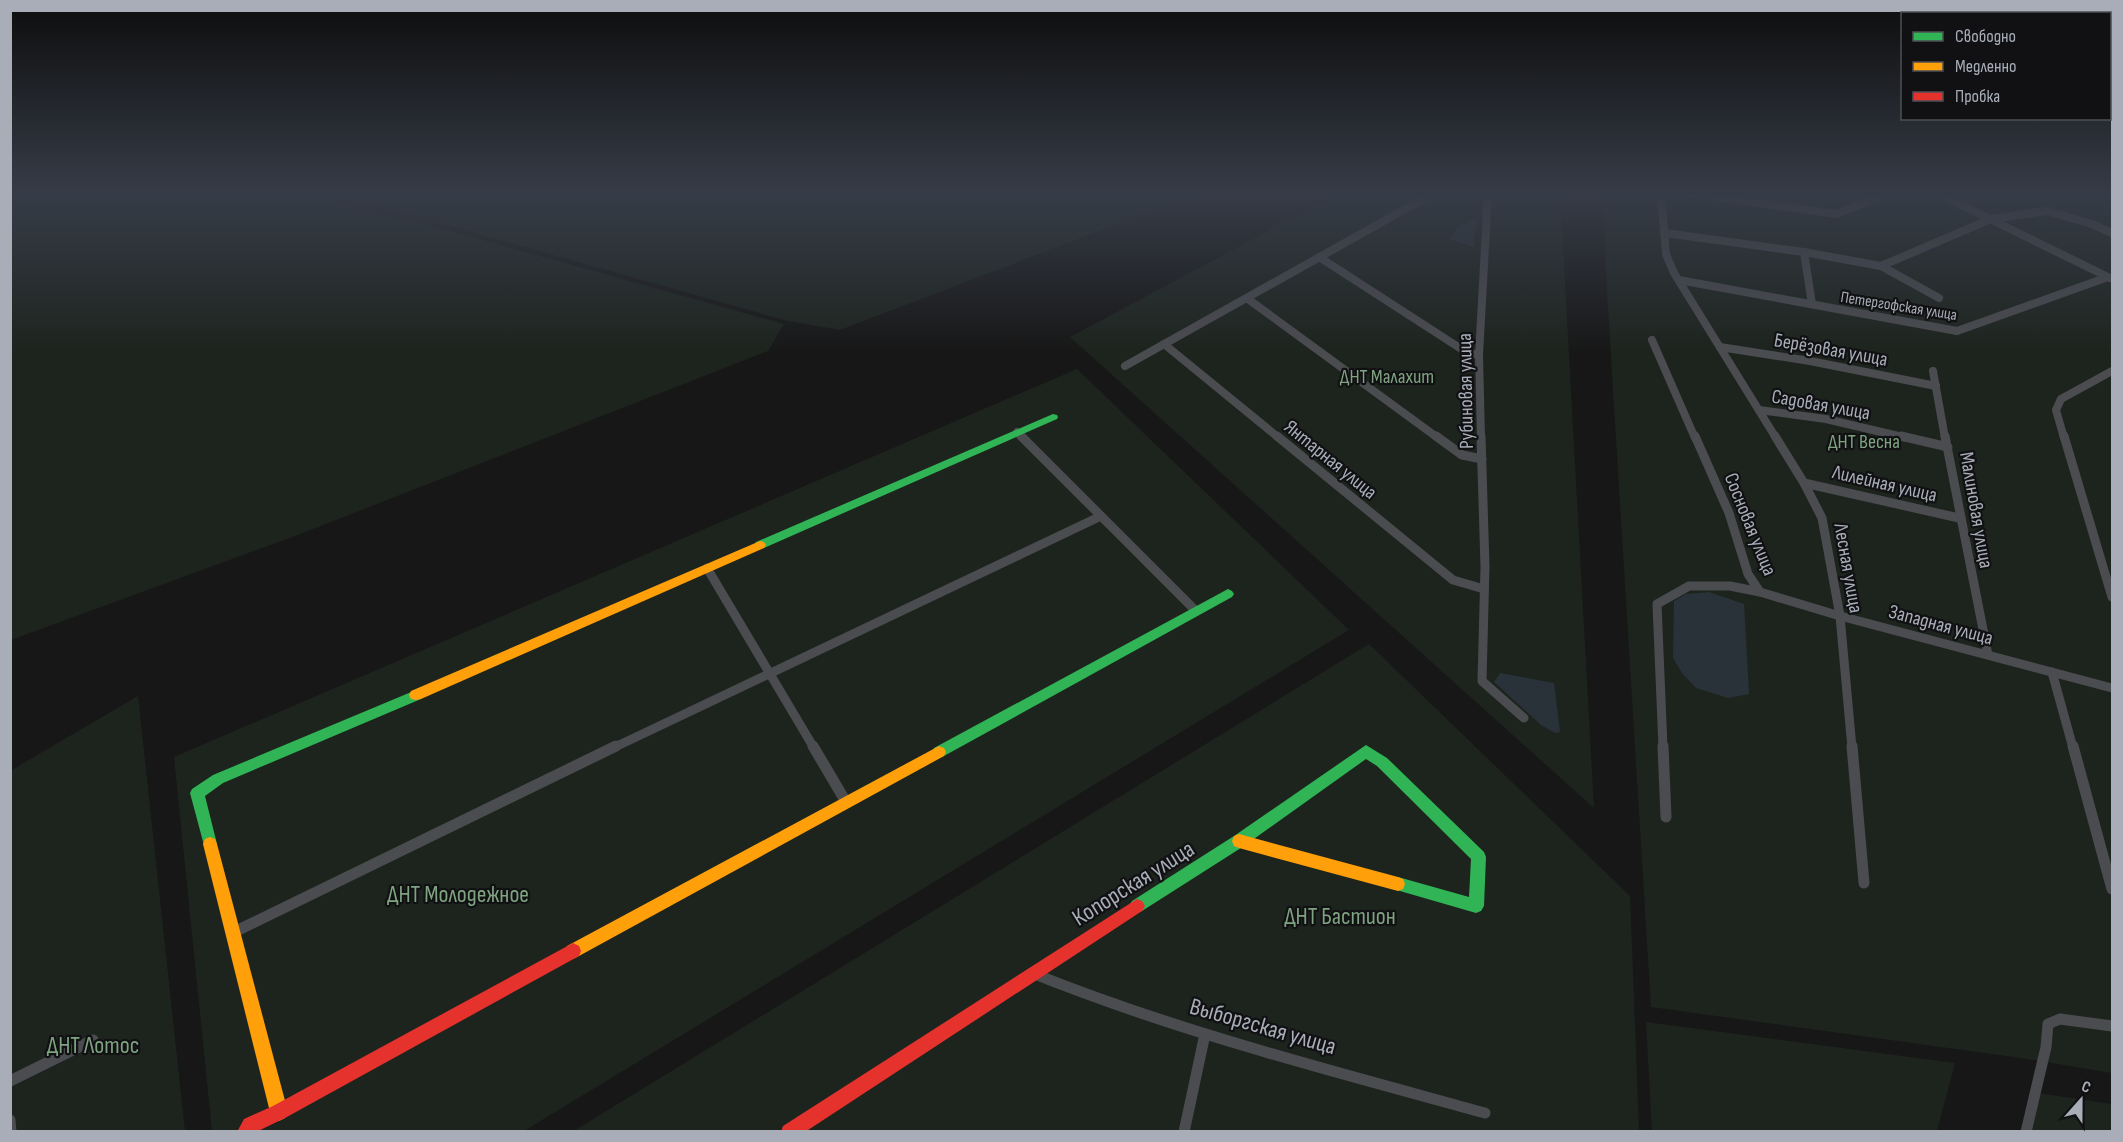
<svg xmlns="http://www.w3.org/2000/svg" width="2123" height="1142" viewBox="0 0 2123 1142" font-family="'Sofia Sans Condensed',sans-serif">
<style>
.green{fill:#1d241e}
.water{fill:#2a3239}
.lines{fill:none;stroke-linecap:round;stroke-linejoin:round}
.street-far2{stroke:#4b4c50;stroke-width:8}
.street-far1{stroke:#4b4c50;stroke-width:9}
.street{stroke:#4b4c50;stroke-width:11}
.fast{fill:#30b455;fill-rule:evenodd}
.slow{fill:#ff9f0a;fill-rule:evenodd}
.jam{fill:#e5322d;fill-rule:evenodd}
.labels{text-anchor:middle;stroke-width:4.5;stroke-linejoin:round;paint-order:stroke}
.far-street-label{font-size:16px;fill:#a8adb8;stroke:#111113}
.street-label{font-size:20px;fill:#a8adb8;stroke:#111113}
.park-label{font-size:20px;fill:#7fa381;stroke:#111113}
.near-street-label{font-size:24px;fill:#a8adb8;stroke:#111113}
.near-park-label{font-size:24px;fill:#7fa381;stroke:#111113}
</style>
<rect width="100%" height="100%" fill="#171717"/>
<g class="green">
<polygon points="11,193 314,193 369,212 418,222 784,324 768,351 295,536 11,640"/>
<polygon points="333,193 1199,193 840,330 788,321"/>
<polygon points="1339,193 1560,193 1594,808 1070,337"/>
<polygon points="1604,193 2112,193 2112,1073 2021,1058 1651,1007 1605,259"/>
<polygon points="1077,369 1349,630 524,1131 212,1131 174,757"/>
<polygon points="1369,644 1630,896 1639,1131 572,1132"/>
<polygon points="138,696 185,1131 11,1131 10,771"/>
<polygon points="1646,1022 1955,1063 1937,1131 1652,1131"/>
<polygon points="2037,1093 2112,1104 2112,1131 2027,1132"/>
</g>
<g class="water">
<polygon points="1473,219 1478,220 1474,234 1474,247 1449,239 1460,226"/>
<polygon points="1709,592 1744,604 1749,694 1728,698 1696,688 1682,673 1673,658 1674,601 1686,594"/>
<polygon points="1500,673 1554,683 1560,732 1555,733 1541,725 1494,682"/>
</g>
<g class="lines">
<g class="street-far2">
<polyline points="1661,193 1666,254 1674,273 1776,438"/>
<polyline points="1687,193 1837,214 1888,193"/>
<polyline points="1937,193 2110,278"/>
<polyline points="2093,193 2112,196"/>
<polyline points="1665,233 1804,252 1881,266 1991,219 2047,211 2092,224 2112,233"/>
<polyline points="1804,252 1812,304"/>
<polyline points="1319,257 1466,352 1479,355"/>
<polyline points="1881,266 1939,298"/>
<polyline points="1679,280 1957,331 2108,277"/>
<polyline points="1248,299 1438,438"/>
<polyline points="1652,340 1695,438"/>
<polyline points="1164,344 1279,438"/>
<polyline points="1720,347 1810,361 1936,386"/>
<polyline points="1125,366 1434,193"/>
<polyline points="1933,371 1945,438"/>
<polyline points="1759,410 1826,419 1907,438"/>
<polyline points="1017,432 1023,438"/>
<polyline points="1481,438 1479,355 1488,193"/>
<polyline points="2064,438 2056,410 2061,399 2112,371"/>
</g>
<g class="street-far1">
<polyline points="1021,436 1196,611"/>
<polyline points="1277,436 1453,580 1484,589"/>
<polyline points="1436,436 1462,455 1482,459"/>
<polyline points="1481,436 1485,567 1482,681 1524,718"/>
<polyline points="1775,436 1804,483 1822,518 1840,616 1852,748"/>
<polyline points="1901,436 1948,447"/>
<polyline points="1945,436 1988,655"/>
<polyline points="2064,436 2112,597"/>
<polyline points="1804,483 1959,518"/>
<polyline points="707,568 814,748"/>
<polyline points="1760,592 1840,616 2112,688"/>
<polyline points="2052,672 2073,748"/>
<polyline points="613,748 1101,516"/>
<polyline points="1663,748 1657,604 1689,586 1730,586 1760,592 1748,574 1729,513 1695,436"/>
</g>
<g class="street">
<polyline points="813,746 846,802"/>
<polyline points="1663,746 1666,817"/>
<polyline points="1852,746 1864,883"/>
<polyline points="2073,746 2112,889"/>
<polyline points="232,933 616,746"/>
<path d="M 1032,973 C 1179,1032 1332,1071 1485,1113"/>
<polyline points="10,1081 93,1040"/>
<polyline points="10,1120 11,1132"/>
<polyline points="1184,1132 1205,1034"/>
<polyline points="2026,1132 2046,1047 2048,1024 2060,1019 2112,1026"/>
</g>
<g class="fast">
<polygon points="1053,414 1057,415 1058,417 1057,419 764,548 756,548 754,545 756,542"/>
<polygon points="1228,589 1232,591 1234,594 1232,597 944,756 939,758 934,756 932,752 934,748"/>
<polygon points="416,690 421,691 423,695 421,699 223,783 205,796 217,844 215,849 210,851 205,849 190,793 192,789 213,775"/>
<polygon points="1366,745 1387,758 1484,852 1486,857 1484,906 1481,911 1476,913 1393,889 1391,884 1393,879 1398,877 1469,897 1471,859 1377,766 1366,759 1244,846 1142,911 1137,913 1132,911 1129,906 1132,901 1234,836"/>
</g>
<g class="slow">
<polygon points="760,541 764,542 766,545 764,548 421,699 416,700 411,699 409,695 411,691"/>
<polygon points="939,746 944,748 946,752 944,756 579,956 573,959 567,956 565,951 567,946"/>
<polygon points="1239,834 1398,877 1403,879 1405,884 1403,889 1398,891 1239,848 1234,846 1232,841 1234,836"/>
<polygon points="210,837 215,839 217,844 288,1112 285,1118 279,1121 273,1118 270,1112 203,844 205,839"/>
</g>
<g class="jam">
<polygon points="1137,899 1142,901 1145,906 1142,911 805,1132 781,1132 783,1126"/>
<polygon points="573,943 579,946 581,951 579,956 285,1118 256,1132 237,1132 244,1119 273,1106"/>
</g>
</g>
<linearGradient id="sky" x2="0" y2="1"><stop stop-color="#0d0d0d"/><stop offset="0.55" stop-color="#363c47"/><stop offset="1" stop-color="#363c47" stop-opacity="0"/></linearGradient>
<rect width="2123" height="353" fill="url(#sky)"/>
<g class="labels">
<g class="far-street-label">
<text transform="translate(1899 305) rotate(9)" y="6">Петергофская улица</text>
</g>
<g class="street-label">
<text transform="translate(1831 349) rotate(10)" y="7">Берёзовая улица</text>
<text transform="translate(1465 391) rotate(-91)" y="7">Рубиновая улица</text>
<text transform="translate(1821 404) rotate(10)" y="7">Садовая улица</text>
<text transform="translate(1331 459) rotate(39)" y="7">Янтарная улица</text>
<text transform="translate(1885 483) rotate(13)" y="7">Лилейная улица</text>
<text transform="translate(1977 510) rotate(80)" y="7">Малиновая улица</text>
<text transform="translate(1751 524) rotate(68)" y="7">Сосновая улица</text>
<text transform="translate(1849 568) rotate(80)" y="7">Лесная улица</text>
<text transform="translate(1941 624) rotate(15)" y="7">Западная улица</text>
</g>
<g class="park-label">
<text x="1387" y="383">ДНТ Малахит</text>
<text x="1864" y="448">ДНТ Весна</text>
</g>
<g class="near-street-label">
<text transform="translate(1133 883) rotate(-32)" y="8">Копорская улица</text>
<text transform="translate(1263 1026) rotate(16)" y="8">Выборгская улица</text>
</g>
<g class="near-park-label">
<text x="458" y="902">ДНТ Молодежное</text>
<text x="1340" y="924">ДНТ Бастион</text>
<text x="93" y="1053">ДНТ Лотос</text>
</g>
</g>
<rect width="2123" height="1142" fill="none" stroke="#a8adb8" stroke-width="24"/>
<rect x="1901" y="12" width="210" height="108" fill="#111113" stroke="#4d4f55" stroke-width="1.5"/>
<rect x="1913" y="32" width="30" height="9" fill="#30b455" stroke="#4d4f55" stroke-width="1.5"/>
<text x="1955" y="42" font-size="18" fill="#a8adb8">Свободно</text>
<rect x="1913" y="62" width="30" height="9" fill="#ff9f0a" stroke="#4d4f55" stroke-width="1.5"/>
<text x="1955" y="72" font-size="18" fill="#a8adb8">Медленно</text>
<rect x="1913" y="92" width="30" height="9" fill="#e5322d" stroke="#4d4f55" stroke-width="1.5"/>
<text x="1955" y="102" font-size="18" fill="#a8adb8">Пробка</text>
<g transform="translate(2081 1100) rotate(21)" stroke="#111113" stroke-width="4.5" paint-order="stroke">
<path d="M0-4.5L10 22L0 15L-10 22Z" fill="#a8adb8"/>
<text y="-9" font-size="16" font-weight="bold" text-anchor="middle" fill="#a8adb8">С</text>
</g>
</svg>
